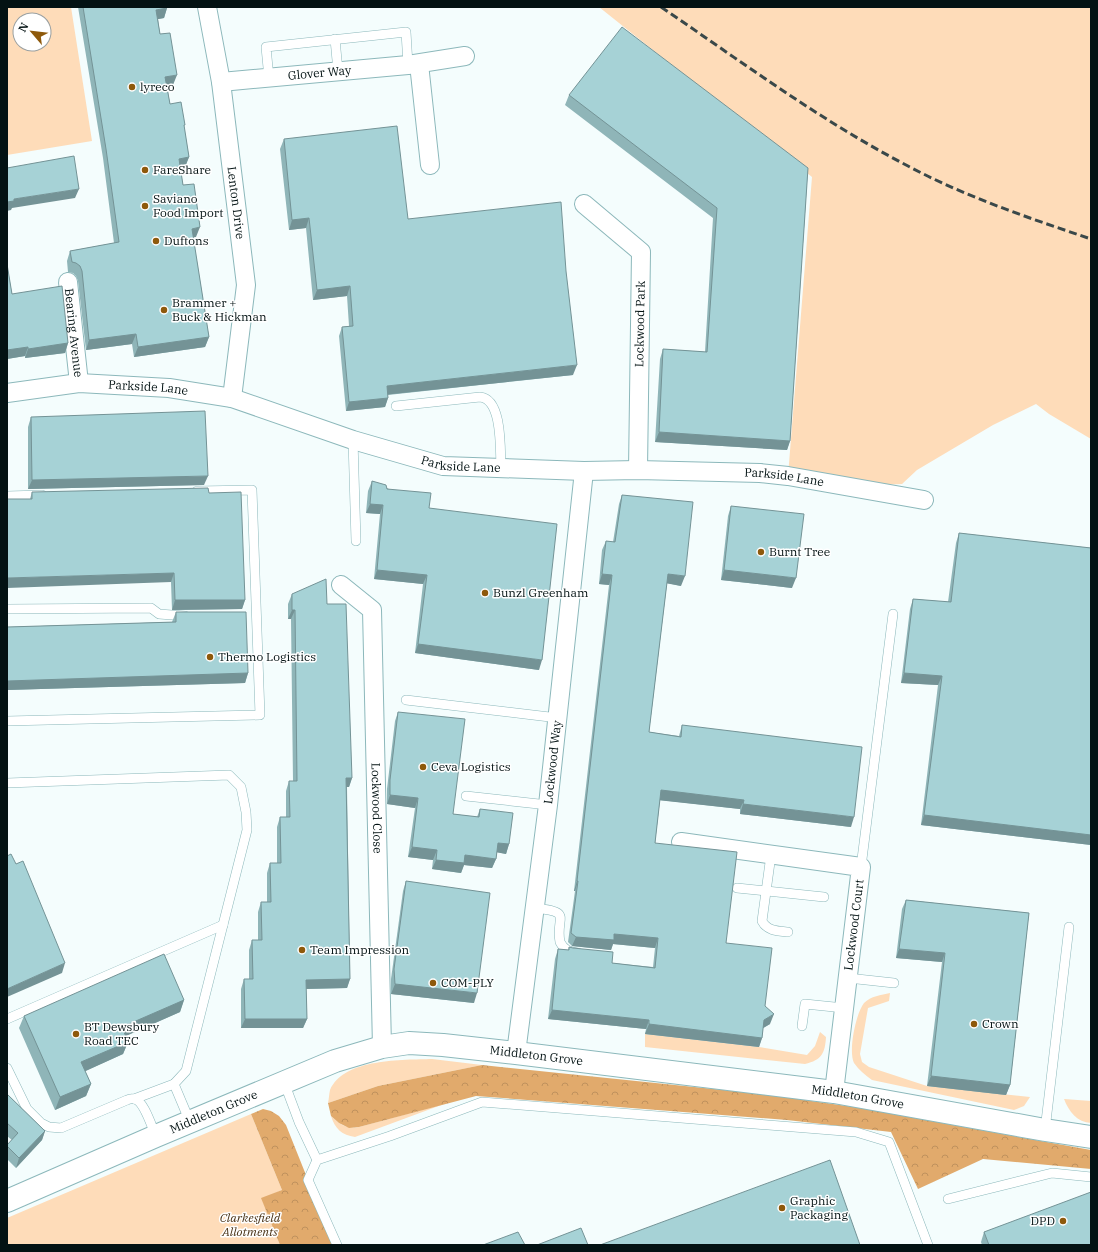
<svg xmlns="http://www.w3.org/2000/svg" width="1098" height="1252" viewBox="0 0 1098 1252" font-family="'IBM Plex Serif',serif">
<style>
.green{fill:#fedcb9;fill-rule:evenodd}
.forest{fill:url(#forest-crowns)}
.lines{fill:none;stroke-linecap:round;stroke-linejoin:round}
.service-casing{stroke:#8cb8bb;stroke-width:10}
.minor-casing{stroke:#8cb8bb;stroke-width:20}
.tertiary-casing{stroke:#8cb8bb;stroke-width:24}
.service{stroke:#fff;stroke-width:9}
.minor{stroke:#fff;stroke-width:18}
.tertiary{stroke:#fff;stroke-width:22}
.rail{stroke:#3a4849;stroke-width:3;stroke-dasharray:8 4;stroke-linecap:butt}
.wall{fill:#8fb5b8}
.shaded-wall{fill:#749396}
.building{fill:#a6d2d6;stroke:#749396}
.poi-dot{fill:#8e590b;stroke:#fff;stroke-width:1.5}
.labels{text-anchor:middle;stroke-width:3;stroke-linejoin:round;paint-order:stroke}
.street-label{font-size:12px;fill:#031213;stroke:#fff}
.poi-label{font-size:12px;fill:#031213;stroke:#fff;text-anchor:start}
.park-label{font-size:12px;font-style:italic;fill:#493216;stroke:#fff}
</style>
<defs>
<pattern id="forest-crowns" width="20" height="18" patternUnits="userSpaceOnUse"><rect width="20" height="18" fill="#e1aa6c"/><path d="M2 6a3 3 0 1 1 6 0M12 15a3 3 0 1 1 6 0" fill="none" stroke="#bf915d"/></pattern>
</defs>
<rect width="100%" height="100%" fill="#f4fdfd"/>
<g class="green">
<path d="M 7,7 L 71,7 L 92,141 L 7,155 ZM 20,20 L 44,20 L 44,44 L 20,44 Z"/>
<polygon points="599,7 1091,7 1091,439 1049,414 1036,404 993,425 917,470 902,484 849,486 788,476 812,177"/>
<path d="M 890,993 L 889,1001 L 868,1008 L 860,1054 L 862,1062 L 869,1067 L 927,1086 L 1030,1097 L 1024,1106 L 1014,1110 L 872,1080 C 865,1075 859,1070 854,1063 C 848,1051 856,1013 864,1003 C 871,996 881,995 890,993 Z"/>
<path d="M 820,1032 L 826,1037 C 825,1053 822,1060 805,1064 L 645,1047 L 645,1034 L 759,1047 L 807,1055 L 815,1046 Z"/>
<path d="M 432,1059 L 482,1065 L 378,1086 L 328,1103 C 329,1099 329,1094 330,1090 C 344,1058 403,1060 432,1059 Z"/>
<path d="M 1064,1099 L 1091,1101 L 1091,1123 C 1077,1122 1069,1112 1064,1099 Z"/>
<path d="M 444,1104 L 355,1137 C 342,1135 335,1129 331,1116 C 341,1125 345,1129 359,1127 Z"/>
<polygon points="251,1114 282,1190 262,1199 280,1245 7,1245 7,1218"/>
</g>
<g class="forest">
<polygon points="482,1065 762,1094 854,1107 1091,1150 1091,1169 983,1159 918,1189 891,1132 787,1120 476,1096 359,1127 349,1128 339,1123 331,1116 328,1103 378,1086"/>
<polygon points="263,1109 271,1111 279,1116 286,1125 308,1180 337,1245 280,1245 261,1198 282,1190 251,1114"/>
</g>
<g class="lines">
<g class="service-casing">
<g id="service">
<polyline points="335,39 338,71"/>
<polyline points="269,78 266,47 406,32 408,65"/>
<path d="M 396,406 L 480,397 C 503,399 500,451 501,468"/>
<polyline points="353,440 356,541"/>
<polyline points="7,496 42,495"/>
<polyline points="7,609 151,608 159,614 185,616"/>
<polyline points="406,700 558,718"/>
<polyline points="7,721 260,715 252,490 197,491"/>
<polyline points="7,783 229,775 241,787 246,812 247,830 186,1071 174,1084 190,1122"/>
<polyline points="466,796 548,805"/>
<path d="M 771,855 L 762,921 C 767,931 778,931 788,932"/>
<polyline points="861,867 893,614"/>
<polyline points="737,888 824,897"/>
<path d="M 535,908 C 574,912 555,917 560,942 C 564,950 570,952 578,953"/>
<polyline points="848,978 894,983"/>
<polyline points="7,1019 223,925"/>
<polyline points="802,1026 805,1004 844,1008"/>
<path d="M 7,1068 L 27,1109 L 41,1123 L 49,1127 L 61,1128 L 127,1100 C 129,1099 131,1098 134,1099 C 144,1100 152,1128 156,1136"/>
<polyline points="284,1082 299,1122 317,1160"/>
<polyline points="134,1099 174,1084"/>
<polyline points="1045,1130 1069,927"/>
<polyline points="948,1199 1052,1173 1091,1177"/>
<polyline points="337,1245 308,1180 317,1160 390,1136 482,1102 856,1132 889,1142 928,1245"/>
</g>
</g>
<g class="minor-casing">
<g id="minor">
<path id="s1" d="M 207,7 L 221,82 L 246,285 L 232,398"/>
<polyline points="419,64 430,165"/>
<path id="s2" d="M 221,82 L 408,65 L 465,56"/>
<polyline points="584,204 641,252 638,470"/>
<path id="s3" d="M 68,282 L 79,383"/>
<path id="s4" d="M 7,393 L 79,383 L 169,388 L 232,398 L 353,440 L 443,466 L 584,471 L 638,470 L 760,473 L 788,476 L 924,500"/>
<path id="s5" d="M 341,585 L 372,610 L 382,1047"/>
<polyline points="681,842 861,867 834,1092"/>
<path id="s6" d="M 516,1053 L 548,805 L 584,471"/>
</g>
</g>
<g class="tertiary-casing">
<g id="tertiary">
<path id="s7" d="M 7,1201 L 156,1136 L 335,1061 L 382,1047 L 409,1043 L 443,1045 L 516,1053 L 834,1092 L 1045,1130 L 1091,1137"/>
</g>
</g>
<use href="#service" class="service"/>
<use href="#minor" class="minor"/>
<use href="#tertiary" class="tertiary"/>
<path class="rail" d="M 661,7 C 742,62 821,121 908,166 C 966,197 1029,218 1091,239"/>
</g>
<g class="wall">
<polygon points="78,7 167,7 167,8 164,18 158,19 160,34 173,85 167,86 170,104 184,127 189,157 185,167 180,167 183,185 196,237 193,237 209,337 205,347 134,357 132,344 86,350 78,281 76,276 73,273 68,272 67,261 70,251 114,243 103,158"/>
<polygon points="569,95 808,168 790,441 787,450 655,442 660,359 663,349 705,352 713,218 565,105"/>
<polygon points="284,139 408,219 573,375 388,395 388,398 385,407 346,411 339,336 342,327 349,326 347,296 313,300 306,228 289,230 280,149"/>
<polygon points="7,264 12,294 68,343 65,353 25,358 25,356 7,359"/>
<polygon points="31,417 204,485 28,489 28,427"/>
<polygon points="372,481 429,508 539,670 415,653 423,584 374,579 380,514 366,513 368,491"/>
<polygon points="32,492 209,493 245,600 242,609 172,610 171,582 30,499"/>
<polygon points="622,495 681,586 667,583 649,732 679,736 682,725 851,827 740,814 740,809 660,800 655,843 726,943 765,1006 770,1024 763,1028 762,1038 759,1047 645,1034 646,1029 548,1019 555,959 558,949 568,950 569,947 612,963 653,967 655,948 613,944 611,950 572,946 568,942 575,891 574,891 609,585 599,584 602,550 606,541 613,542 619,504"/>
<polygon points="731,506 792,588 721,580 728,516"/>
<polygon points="959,533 1091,548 1091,845 921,825 938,685 901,683 910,609 913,599 948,602 956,543"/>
<polygon points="292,594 327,604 352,778 349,787 347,787 350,979 347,988 306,989 307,1019 303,1028 241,1028 241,989 244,979 249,979 249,950 252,940 258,940 258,912 261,902 267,902 267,873 270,863 277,863 277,827 280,817 286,817 286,791 289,781 293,781 291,619 288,619 288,604"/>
<polygon points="176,612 248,673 245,683 7,690 7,627 172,622"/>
<polygon points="398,712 453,814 477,817 480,809 509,844 506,854 497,852 496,859 492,868 464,865 461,873 432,869 433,860 408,857 415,808 387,804 387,789 395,721"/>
<polygon points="406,881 474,1003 391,994 391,979 403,891"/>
<polygon points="906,900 1029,913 1010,1085 1006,1095 927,1086 942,962 896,958 902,909"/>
<polygon points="184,1000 180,1012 125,1036 128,1042 123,1054 85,1071 91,1084 86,1096 55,1110 19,1028 24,1016"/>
<polygon points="7,1094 45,1131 42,1140 16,1168 7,1159 7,1145 12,1140 7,1136"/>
<polygon points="984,1232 1091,1245 982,1245 981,1242"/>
</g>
<g class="shaded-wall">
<polygon points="167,8 164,18 153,20 156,10"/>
<polygon points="177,75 173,85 162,87 165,77"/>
<polygon points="189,157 185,167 175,168 179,159"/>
<polygon points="79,189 75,198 12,208 11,210 7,211 7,202 14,199"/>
<polygon points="309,218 306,228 289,230 292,220"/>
<polygon points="200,227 196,237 189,238 192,229"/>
<polygon points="350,286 347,296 313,300 317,290"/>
<polygon points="136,334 132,344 86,350 89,340"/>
<polygon points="209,337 205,347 134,357 138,347"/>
<polygon points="68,343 65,353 25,358 28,349"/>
<polygon points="28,347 25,356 7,359 7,350"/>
<polygon points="577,365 573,375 383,395 387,386"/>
<polygon points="388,398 385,407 346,411 349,402"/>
<polygon points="659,432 790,441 787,450 655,442"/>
<polygon points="208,476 204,485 28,489 32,480"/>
<polygon points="370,504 383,505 380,514 366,513"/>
<polygon points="377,570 427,575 423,584 374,579"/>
<polygon points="724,570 796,578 792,588 721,580"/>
<polygon points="174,573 171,582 7,588 7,578"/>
<polygon points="602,574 612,575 609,585 599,584"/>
<polygon points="668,574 685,576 681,586 665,583"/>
<polygon points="175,600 245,600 242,609 172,610"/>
<polygon points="292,610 295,610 291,619 288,619"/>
<polygon points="418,644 542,660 539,670 415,653"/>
<polygon points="248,673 245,683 7,690 7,681"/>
<polygon points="904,673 942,676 938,685 901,683"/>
<polygon points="346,778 352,778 349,787 343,787"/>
<polygon points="661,790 744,800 740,809 657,800"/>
<polygon points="390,795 418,798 415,808 387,804"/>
<polygon points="743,804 854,817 851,827 740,814"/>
<polygon points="924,815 1091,835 1091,845 921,825"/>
<polygon points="498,843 509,844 506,854 495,852"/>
<polygon points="412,847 437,850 433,860 408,857"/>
<polygon points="465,855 496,859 492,868 464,865 461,873 432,869 436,860"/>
<polygon points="577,881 578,881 575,891 574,891"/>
<polygon points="614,934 658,938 655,948 613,944 611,950 572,946 576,937"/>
<polygon points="899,949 945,953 942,962 896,958"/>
<polygon points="65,963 62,973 7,997 7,989"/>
<polygon points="350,979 347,988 303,989 306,980"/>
<polygon points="395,984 477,993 474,1003 391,994"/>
<polygon points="184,1000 180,1012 117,1040 122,1027"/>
<polygon points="552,1010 649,1020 646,1029 548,1019"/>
<polygon points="774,1014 770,1024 760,1030 764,1020"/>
<polygon points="245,1019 307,1019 303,1028 241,1028"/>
<polygon points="649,1024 762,1038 759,1047 645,1034"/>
<polygon points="128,1042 123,1054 77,1075 81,1062"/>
<polygon points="931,1076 1010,1085 1006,1095 927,1086"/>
<polygon points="91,1084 86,1096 55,1110 60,1097"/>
<polygon points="45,1131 42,1140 16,1168 19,1158"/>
</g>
<g class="building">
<polygon points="83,7 167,7 167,8 156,10 160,34 170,33 177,75 165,77 170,104 181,102 185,125 184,125 189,157 179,159 183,185 194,184 200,227 192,229 209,337 138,347 136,334 89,340 82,271 80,266 76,263 72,262 70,251 119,242 106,149"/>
<polygon points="622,27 808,168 790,441 659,432 663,349 707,352 717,208 569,95"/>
<polygon points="397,126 408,219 561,202 566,271 577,365 387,386 388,398 349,402 342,327 353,326 350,286 317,290 309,218 292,220 284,139"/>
<polygon points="74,156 79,189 14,199 14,201 7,202 7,168"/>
<polygon points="7,264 12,294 62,286 68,343 28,349 28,347 7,350"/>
<polygon points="205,411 208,476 32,480 31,417"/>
<polygon points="372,481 386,485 387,489 431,493 429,508 557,524 542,660 418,644 427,575 377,570 383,505 370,504"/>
<polygon points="208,488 209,493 241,492 245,600 175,600 174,573 7,578 7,499 32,499 32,492"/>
<polygon points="622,495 693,502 685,576 668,574 649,732 681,737 682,725 862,747 854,817 743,804 744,800 661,790 655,843 737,852 726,943 772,948 765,1006 774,1014 764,1020 762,1038 649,1024 649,1020 552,1010 558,949 569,950 569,947 573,948 613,952 612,963 655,968 658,938 614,934 614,940 576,937 571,933 578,881 577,881 612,575 602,574 606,541 615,542"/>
<polygon points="731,506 804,514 796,578 724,570"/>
<polygon points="959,533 1091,548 1091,835 924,815 942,676 904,673 913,599 951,602"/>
<polygon points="326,579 327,604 346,604 352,778 346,778 350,979 306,980 307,1019 245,1019 244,979 253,979 252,940 262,940 261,902 271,902 270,863 281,863 280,817 290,817 289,781 297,781 295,610 292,610 292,594"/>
<polygon points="176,612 246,612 248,673 7,681 7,627 176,622"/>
<polygon points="398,712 465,719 453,814 479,817 480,809 513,813 509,844 498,843 496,859 465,855 464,863 436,860 437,850 412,847 418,798 390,795 390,780"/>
<polygon points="11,854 16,864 23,861 65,963 7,989 7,856"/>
<polygon points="406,881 490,893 477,993 395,984 394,969"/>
<polygon points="906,900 1029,913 1010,1085 931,1076 945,953 899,949"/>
<polygon points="164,954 184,1000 122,1027 128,1042 81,1062 91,1084 60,1097 24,1016"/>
<polygon points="7,1094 45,1131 19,1158 7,1146 7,1145 18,1133 7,1123"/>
<polygon points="830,1160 860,1245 600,1245"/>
<polygon points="1091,1192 1091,1245 989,1245 984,1232"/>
<polygon points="581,1228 588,1245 537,1245"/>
<polygon points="518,1232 525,1245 483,1245"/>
</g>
<g class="poi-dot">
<circle cx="132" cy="87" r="4"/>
<circle cx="145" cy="170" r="4"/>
<circle cx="145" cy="206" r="4"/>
<circle cx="156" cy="241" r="4"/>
<circle cx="164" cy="310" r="4"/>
<circle cx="761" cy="552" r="4"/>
<circle cx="485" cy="593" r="4"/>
<circle cx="210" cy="657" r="4"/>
<circle cx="423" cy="767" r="4"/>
<circle cx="302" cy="950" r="4"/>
<circle cx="433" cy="983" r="4"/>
<circle cx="974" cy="1024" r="4"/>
<circle cx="76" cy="1034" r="4"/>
<circle cx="782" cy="1208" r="4"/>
<circle cx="1063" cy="1221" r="4"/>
</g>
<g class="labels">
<g class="street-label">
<text dy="4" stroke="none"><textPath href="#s2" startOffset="99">Glover Way</textPath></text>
<text dy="4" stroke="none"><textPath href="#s1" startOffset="198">Lenton Drive</textPath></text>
<text transform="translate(640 324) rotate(-89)" y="4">Lockwood Park</text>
<text dy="4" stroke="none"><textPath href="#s3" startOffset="51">Bearing Avenue</textPath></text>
<text dy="4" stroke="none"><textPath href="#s4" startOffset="142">Parkside Lane</textPath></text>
<text dy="4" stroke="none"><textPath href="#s4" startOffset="466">Parkside Lane</textPath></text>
<text dy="4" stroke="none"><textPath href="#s4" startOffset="790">Parkside Lane</textPath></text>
<text dy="4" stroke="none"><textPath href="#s6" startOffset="293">Lockwood Way</textPath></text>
<text dy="4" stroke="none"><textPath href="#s5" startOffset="238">Lockwood Close</textPath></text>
<text transform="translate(854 925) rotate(-83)" y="4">Lockwood Court</text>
<text dy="4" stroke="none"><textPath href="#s7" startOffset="561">Middleton Grove</textPath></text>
<text dy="4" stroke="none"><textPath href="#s7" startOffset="885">Middleton Grove</textPath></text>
<text dy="4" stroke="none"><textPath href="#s7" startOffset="225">Middleton Grove</textPath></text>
</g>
<g class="poi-label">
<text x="140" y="91">lyreco</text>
<text x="153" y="174">FareShare</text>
<text x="153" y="203">Saviano<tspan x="153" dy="14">Food Import</tspan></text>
<text x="164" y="245">Duftons</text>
<text x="172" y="307">Brammer +<tspan x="172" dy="14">Buck &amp; Hickman</tspan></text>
<text x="769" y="556">Burnt Tree</text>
<text x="493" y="597">Bunzl Greenham</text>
<text x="218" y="661">Thermo Logistics</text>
<text x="431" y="771">Ceva Logistics</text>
<text x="310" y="954">Team Impression</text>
<text x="441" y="987">COM-PLY</text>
<text x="982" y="1028">Crown</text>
<text x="84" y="1031">BT Dewsbury<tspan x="84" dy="14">Road TEC</tspan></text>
<text x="790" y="1205">Graphic<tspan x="790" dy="14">Packaging</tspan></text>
<text x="1055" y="1225" text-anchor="end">DPD</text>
</g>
<g class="park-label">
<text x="250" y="1222">Clarkesfield<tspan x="250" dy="14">Allotments</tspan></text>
</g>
</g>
<rect width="1098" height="1252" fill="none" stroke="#031213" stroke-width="16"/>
<g transform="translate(32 32) rotate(298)"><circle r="19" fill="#ffffff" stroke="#9aa0a1"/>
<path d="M0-3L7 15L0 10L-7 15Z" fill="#8e590b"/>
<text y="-6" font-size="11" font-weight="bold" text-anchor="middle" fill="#031213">N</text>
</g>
</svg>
